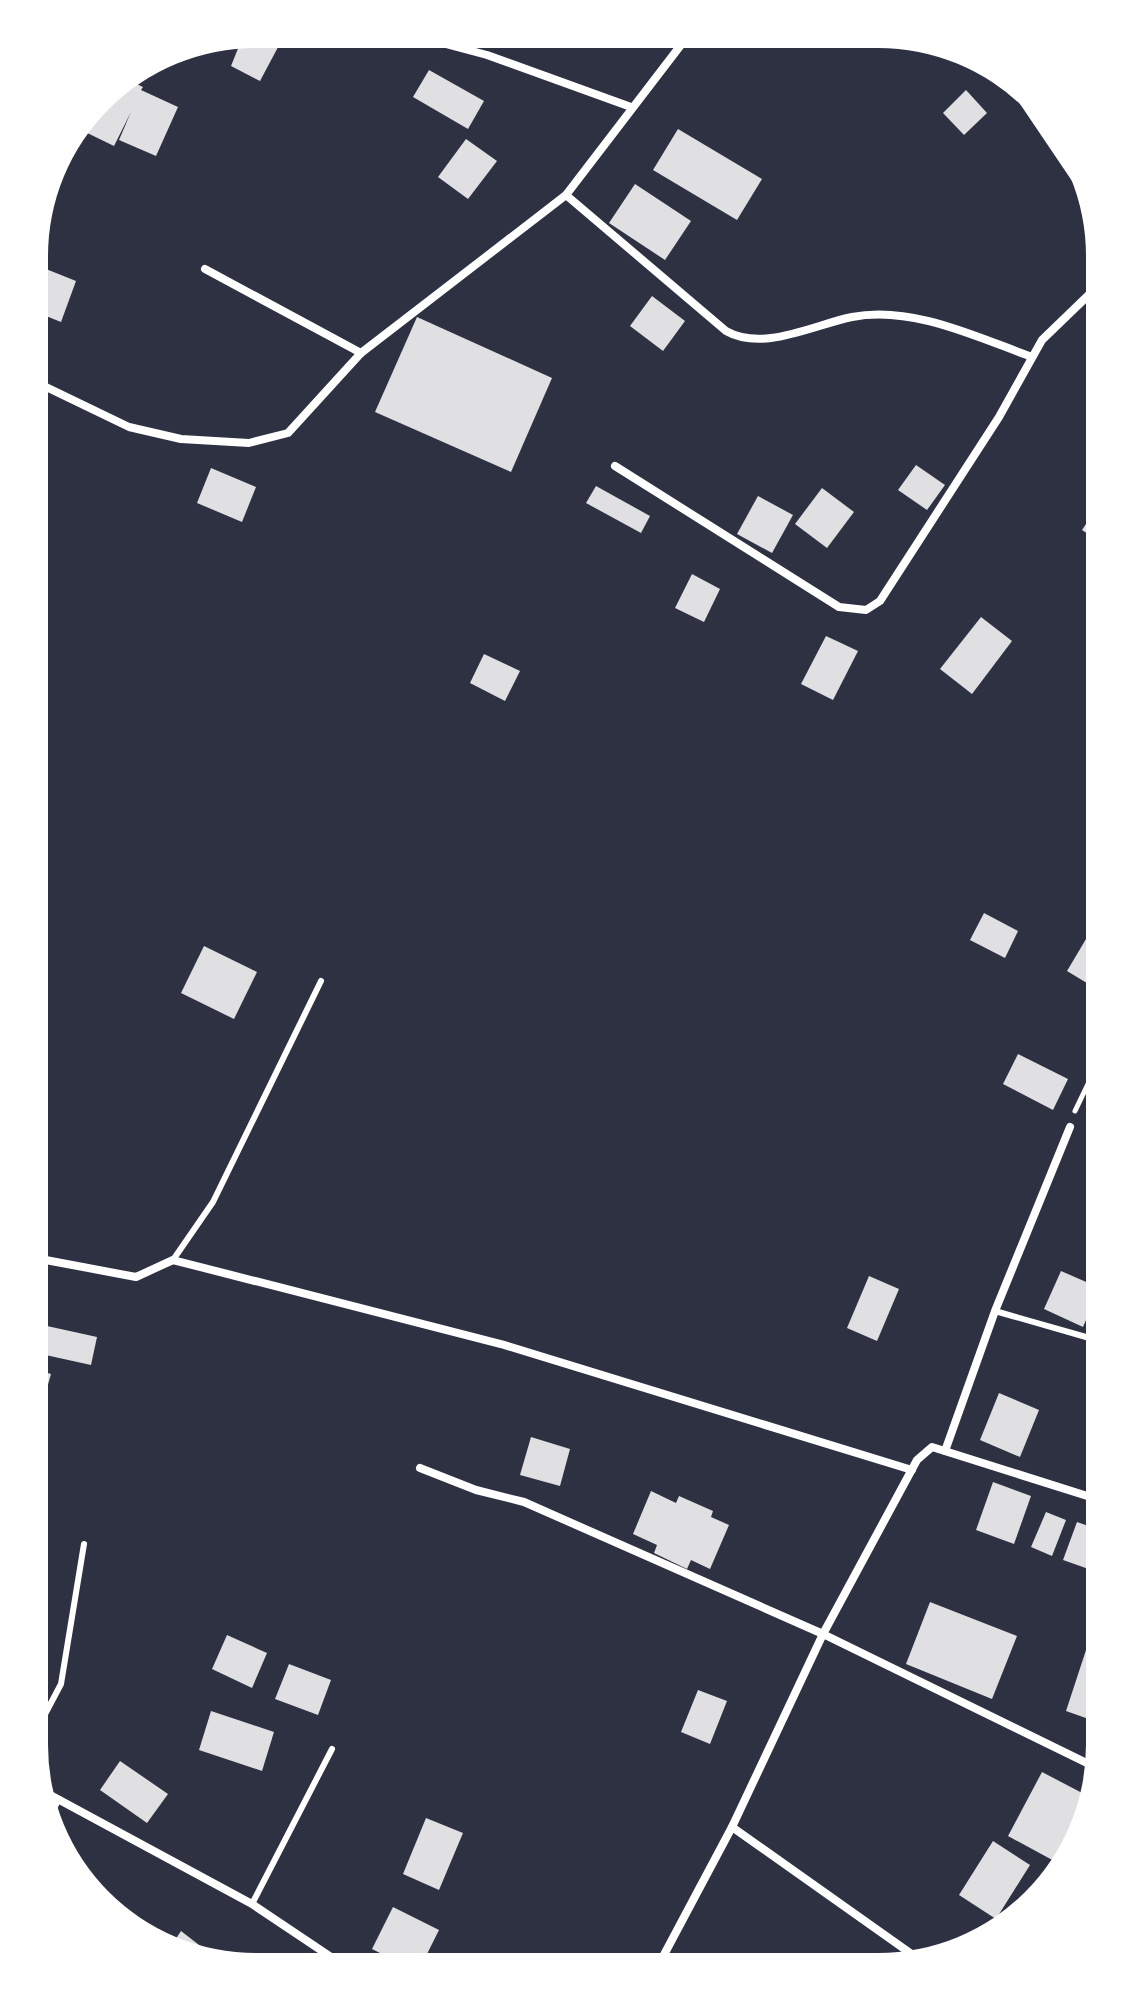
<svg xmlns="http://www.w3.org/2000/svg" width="1134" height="2001" viewBox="0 0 1134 2001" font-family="'Public Sans',sans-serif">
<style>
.building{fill:#e0e0e3}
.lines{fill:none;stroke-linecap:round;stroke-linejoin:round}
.path{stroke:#fff;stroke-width:5}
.service{stroke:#fff;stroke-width:6}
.minor{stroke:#fff;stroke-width:8}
.tertiary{stroke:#fff;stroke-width:14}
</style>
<rect width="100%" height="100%" fill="#2d3142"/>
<g class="building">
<polygon points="256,34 285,34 260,81 231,66 243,36"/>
<polygon points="429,70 484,101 468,129 413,97"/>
<polygon points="126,79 143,87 141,90 178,107 156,156 119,140 131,112 114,146 79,129 109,89"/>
<polygon points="966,90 987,113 964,135 943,113"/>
<polygon points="678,129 762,179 737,220 653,170"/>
<polygon points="466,139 497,161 468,199 438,177"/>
<polygon points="635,184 691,221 665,260 609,223"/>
<polygon points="36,265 76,281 61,322 36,312"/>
<polygon points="652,296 685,321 663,351 630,326"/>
<polygon points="417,317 552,378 511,472 375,412"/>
<polygon points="916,465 945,485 927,510 898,490"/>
<polygon points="211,468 256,487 242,522 197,503"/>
<polygon points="596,486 650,516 641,533 586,503"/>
<polygon points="822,488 854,512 827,548 795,524"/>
<polygon points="758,496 793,515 772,553 737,534"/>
<polygon points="1100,503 1100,542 1082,530"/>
<polygon points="692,574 720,589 704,622 675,608"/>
<polygon points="981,617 1012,641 972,694 940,669"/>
<polygon points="826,636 858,651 833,700 801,684"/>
<polygon points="484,654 520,671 505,701 470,683"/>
<polygon points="984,913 1018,931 1005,958 970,940"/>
<polygon points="1086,939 1100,947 1100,991 1067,971"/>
<polygon points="204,946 257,972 234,1019 181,993"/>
<polygon points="1018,1054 1068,1079 1053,1110 1003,1084"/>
<polygon points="1061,1271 1100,1288 1083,1327 1044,1309"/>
<polygon points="869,1276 899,1289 877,1341 847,1328"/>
<polygon points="47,1326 97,1337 91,1365 41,1354"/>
<polygon points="34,1369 51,1374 35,1430 34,1429"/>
<polygon points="999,1393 1039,1410 1020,1457 980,1440"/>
<polygon points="531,1437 570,1449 560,1486 520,1475"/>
<polygon points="993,1482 1031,1496 1014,1544 976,1530"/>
<polygon points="651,1491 676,1503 679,1496 713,1511 711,1517 729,1525 710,1569 691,1560 687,1569 654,1553 657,1545 633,1534"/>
<polygon points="1046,1512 1066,1520 1052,1556 1031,1547"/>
<polygon points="1077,1522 1100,1530 1100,1573 1063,1560"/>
<polygon points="930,1602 1017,1636 992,1699 906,1664"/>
<polygon points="227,1635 267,1653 252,1688 212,1669"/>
<polygon points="1087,1647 1100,1651 1100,1723 1066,1711"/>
<polygon points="289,1664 331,1680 318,1715 275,1699"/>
<polygon points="698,1690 727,1701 710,1744 681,1732"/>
<polygon points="211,1711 274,1732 262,1771 199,1750"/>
<polygon points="120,1761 168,1794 147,1823 100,1790"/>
<polygon points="1042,1772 1086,1795 1056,1862 1008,1836"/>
<polygon points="426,1818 463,1833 439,1890 403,1874"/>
<polygon points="993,1841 1030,1865 996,1919 959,1895"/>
<polygon points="393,1907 439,1930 421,1966 406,1966 372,1949"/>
<polygon points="181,1931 203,1948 199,1954 173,1943"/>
</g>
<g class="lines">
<polyline class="path" points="1075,1111 1100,1059"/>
<g class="service">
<polyline points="173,1260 213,1202 321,981"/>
<polyline points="995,1311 1100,1341"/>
<polyline points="34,1735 61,1684 84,1544"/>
<polyline points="48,1819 59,1799"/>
<polyline points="252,1904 332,1749"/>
</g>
<g class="minor">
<polyline points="371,35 427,39 487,55 631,107"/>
<path d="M 566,195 L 726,331 C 763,352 813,325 852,317 C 911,305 977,337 1032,357"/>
<polyline points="205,269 361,353"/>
<polyline points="36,404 44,386 129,427 181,439 249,443 288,433 361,353 566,195 687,37"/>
<polyline points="615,466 839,607 866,610 880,601 999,417 1042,340 1100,284"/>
<polyline points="35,1258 136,1277 173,1260 501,1344 912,1470"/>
<polyline points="945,1451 995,1311 1070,1127"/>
<polyline points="420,1468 476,1490 524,1502 823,1634 1097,1768"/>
<polyline points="41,1790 252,1904 343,1965"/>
<polyline points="732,1827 920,1960"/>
<polyline points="658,1966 732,1827 823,1634 917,1460 932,1447 1100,1500"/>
</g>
<polyline class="tertiary" points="1015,84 1090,195"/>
</g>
<path d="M0 0H1134V2001H0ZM256 48H878A208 208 0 0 1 1086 256V1745A208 208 0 0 1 878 1953H256A208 208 0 0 1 48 1745V256A208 208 0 0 1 256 48Z" fill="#fff" fill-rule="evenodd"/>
</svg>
